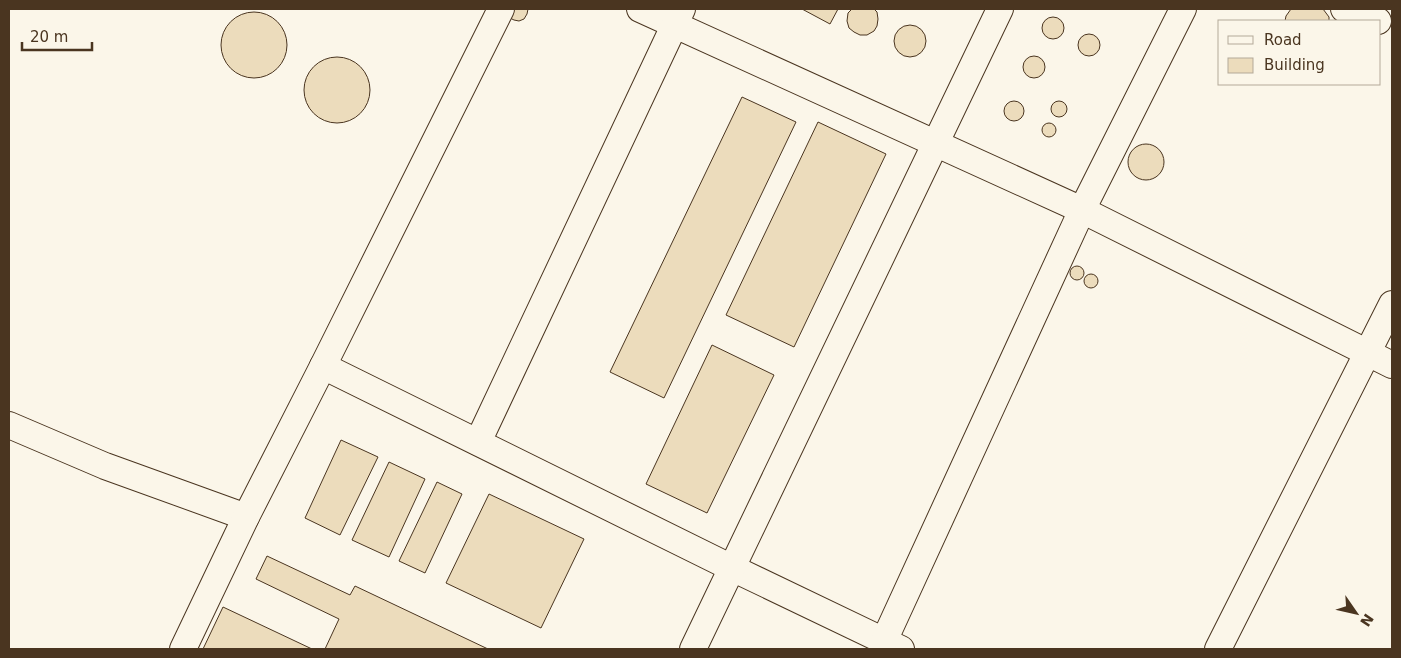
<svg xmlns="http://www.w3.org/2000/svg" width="1401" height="658" viewBox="0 0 1401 658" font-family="'DejaVu Sans',sans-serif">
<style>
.building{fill:#ecdcbc;stroke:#4a3520}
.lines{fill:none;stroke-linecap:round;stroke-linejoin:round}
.minor-casing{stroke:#4a3520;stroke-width:28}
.minor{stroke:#fbf6e9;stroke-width:26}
</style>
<rect width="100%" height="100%" fill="#fbf6e9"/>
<g class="building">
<polygon points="508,9 528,9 527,14 524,19 519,21 514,20 510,18"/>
<polygon points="802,9 838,9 830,24"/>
<polygon points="852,9 874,9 877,12 878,19 877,26 874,31 867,35 860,35 854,32 849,28 847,21 848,13"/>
<polygon points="1291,9 1323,9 1329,17 1329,21 1285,21 1286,16"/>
<circle cx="254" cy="45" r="33"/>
<circle cx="1053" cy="28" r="11"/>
<circle cx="910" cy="41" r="16"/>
<circle cx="1089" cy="45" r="11"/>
<circle cx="1034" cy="67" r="11"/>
<circle cx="337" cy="90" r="33"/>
<polygon points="742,97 796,122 664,398 610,372"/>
<circle cx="1014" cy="111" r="10"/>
<circle cx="1059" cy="109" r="8"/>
<polygon points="818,122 886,154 794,347 726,315"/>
<circle cx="1049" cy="130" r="7"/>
<circle cx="1146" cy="162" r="18"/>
<circle cx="1077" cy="273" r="7"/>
<circle cx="1091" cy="281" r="7"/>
<polygon points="712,345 774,375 707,513 646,484"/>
<polygon points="341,440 378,457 340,535 305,518"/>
<polygon points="389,462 425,479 389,557 352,540"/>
<polygon points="437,482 462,494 425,573 399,561"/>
<polygon points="489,494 584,539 541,628 446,583"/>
<polygon points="267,556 350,595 355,586 488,649 325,649 339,619 256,579"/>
<polygon points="223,607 312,649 203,649"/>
</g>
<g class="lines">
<g class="minor-casing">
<g id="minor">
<polyline points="640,9 1082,210 1392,365"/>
<polyline points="1344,9 1378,21"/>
<polyline points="323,366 732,568 901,649"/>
<polyline points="9,425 105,466 246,517"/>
<polyline points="478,442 682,9"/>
<polyline points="884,641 1082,210 1183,9"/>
<polyline points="183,649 246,517 323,366 501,9"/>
<polyline points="693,649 1000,9"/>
<polyline points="1218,649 1392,304"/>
</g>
</g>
<use href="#minor" class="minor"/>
</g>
<rect width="1401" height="658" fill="none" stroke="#4a3520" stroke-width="20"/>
<rect x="1218" y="20" width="162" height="65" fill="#fbf6e9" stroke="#b4a999"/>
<rect x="1228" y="36" width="25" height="8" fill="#fbf6e9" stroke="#b4a999"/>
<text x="1264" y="45" font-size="15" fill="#4a3520">Road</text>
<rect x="1228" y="58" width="25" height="15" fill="#ecdcbc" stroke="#b4a999"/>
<text x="1264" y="70" font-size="15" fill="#4a3520">Building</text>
<g transform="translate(1356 613) rotate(124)" stroke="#fbf6e9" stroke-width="4" paint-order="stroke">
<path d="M0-4L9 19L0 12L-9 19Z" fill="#4a3520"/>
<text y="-8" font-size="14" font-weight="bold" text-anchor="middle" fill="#4a3520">N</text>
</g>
<path d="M22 42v8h70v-8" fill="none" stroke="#4a3520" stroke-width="2.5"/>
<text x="30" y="42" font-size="15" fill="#4a3520" stroke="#fbf6e9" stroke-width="4" paint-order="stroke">20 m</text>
</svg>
